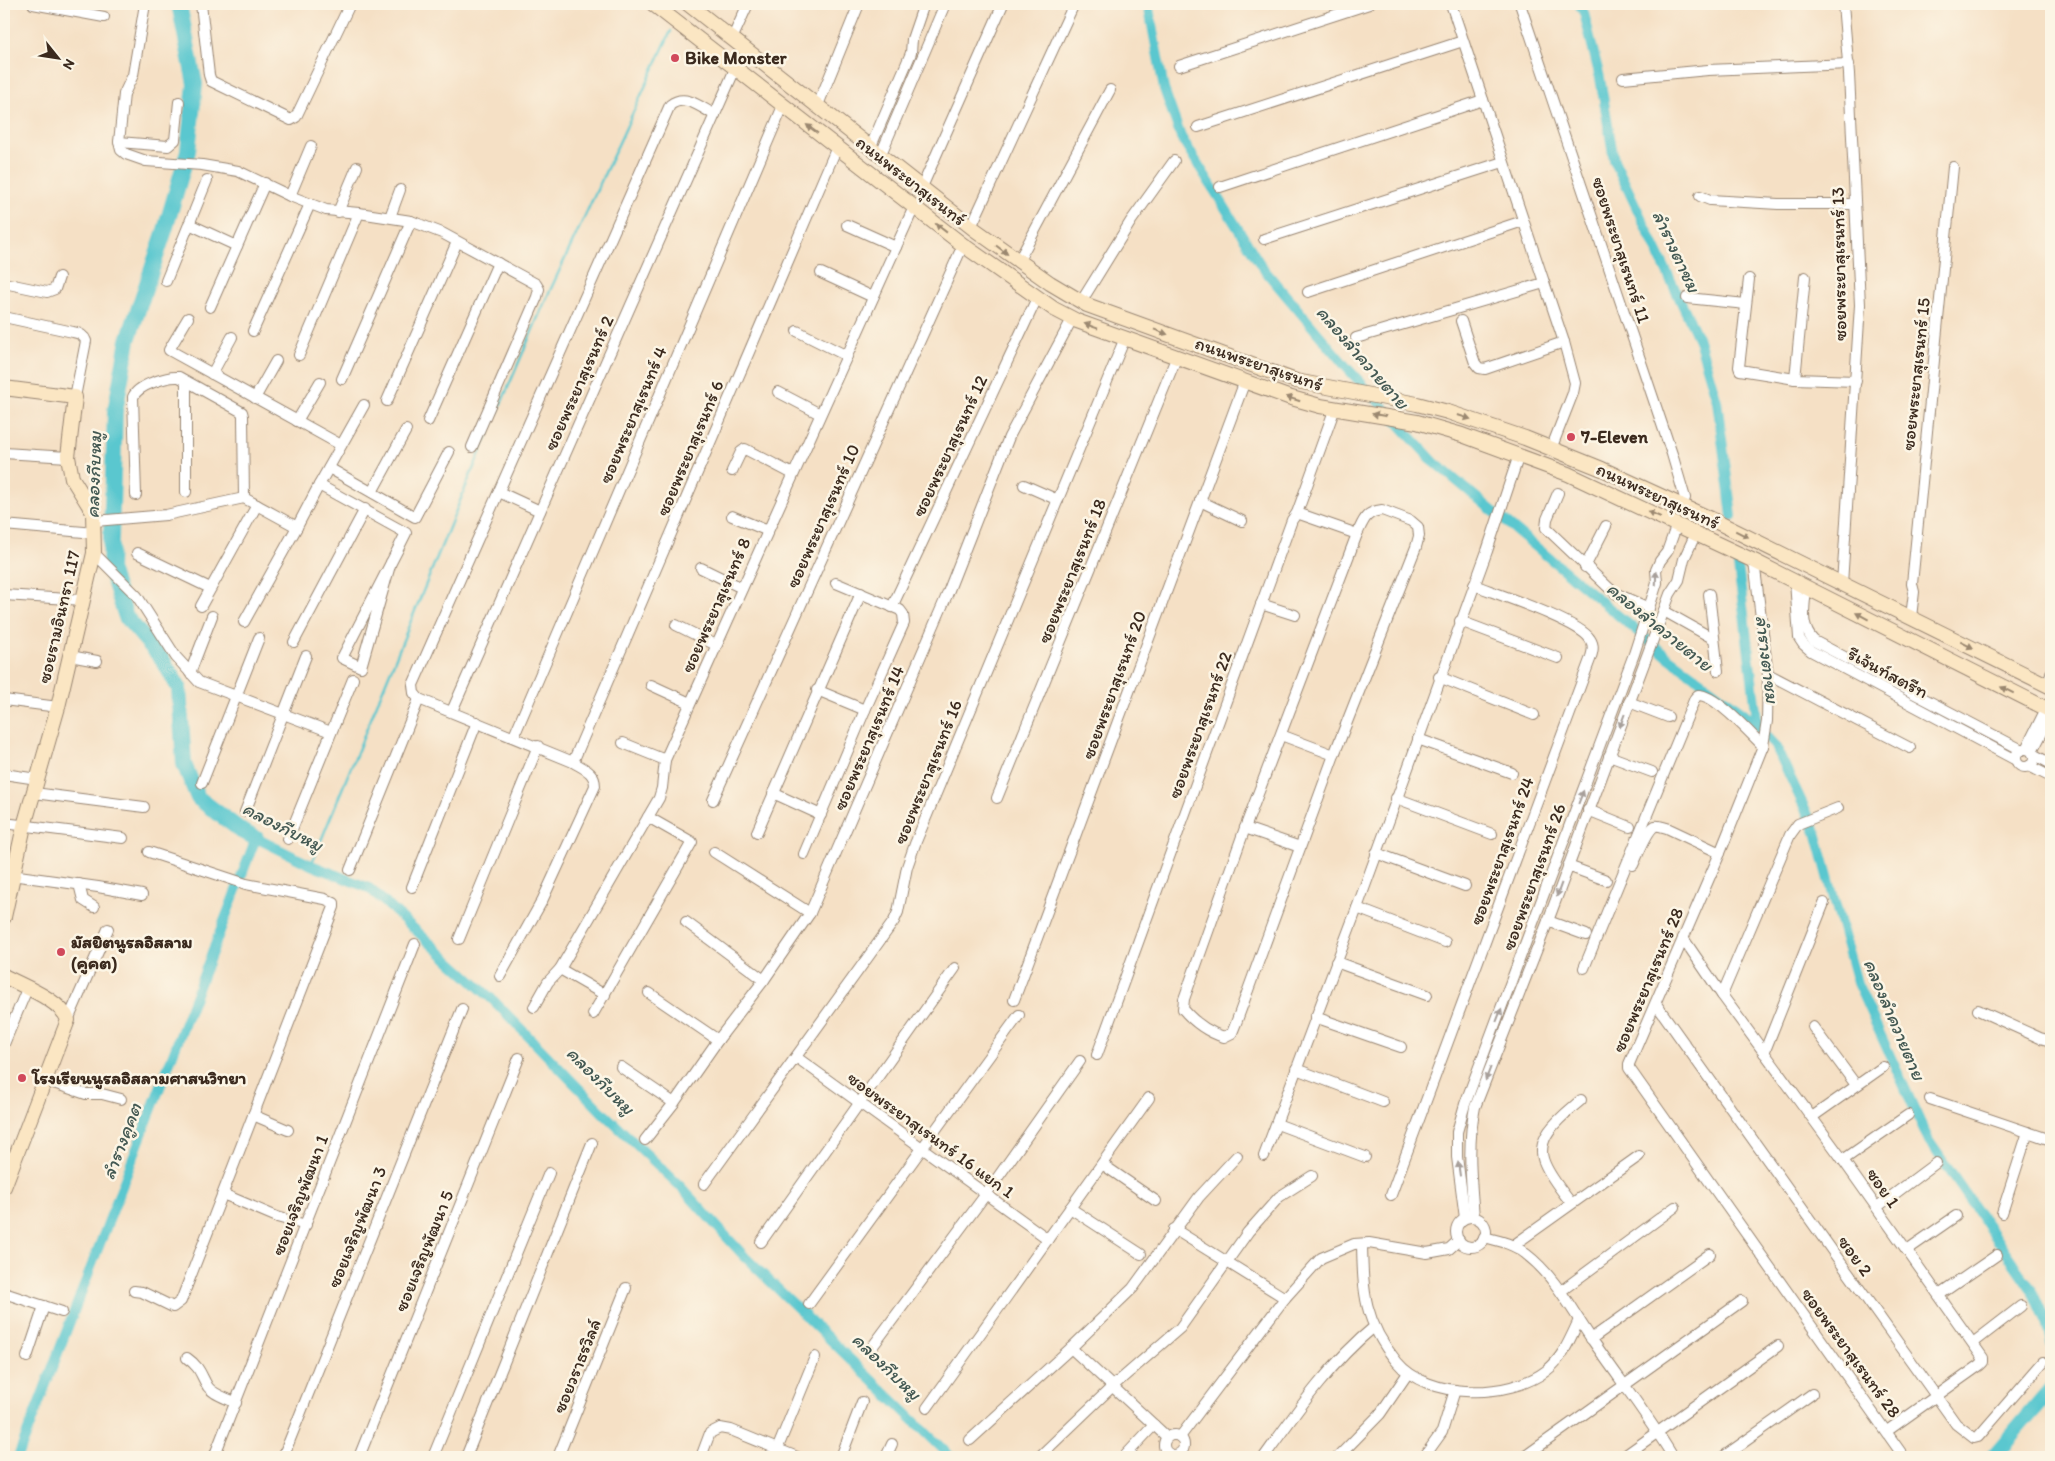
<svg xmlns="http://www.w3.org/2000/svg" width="2055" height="1461" viewBox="0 0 2055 1461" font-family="Itim,'Playpen Sans Thai',sans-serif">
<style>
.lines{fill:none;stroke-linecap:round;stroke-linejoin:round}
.stream{stroke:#5ac7cf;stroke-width:2.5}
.canal{stroke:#5ac7cf;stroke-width:10}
.river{stroke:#5ac7cf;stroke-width:16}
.street-casing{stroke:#988572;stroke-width:12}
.secondary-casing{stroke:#988572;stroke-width:16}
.street{stroke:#fff;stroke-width:10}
.secondary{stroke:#fbe6c3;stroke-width:14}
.oneway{fill:#9b8870}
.oneway2{fill:#a79f9a}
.poi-dot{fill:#d1495b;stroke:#fcf5e5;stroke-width:2}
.labels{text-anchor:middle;stroke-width:5;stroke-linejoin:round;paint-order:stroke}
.poi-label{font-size:18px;font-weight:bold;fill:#3b2a1e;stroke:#fcf5e5;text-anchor:start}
.street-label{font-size:18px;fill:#3b2a1e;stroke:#fcf5e5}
.water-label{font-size:19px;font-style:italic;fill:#445953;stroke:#fcf5e5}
</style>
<rect width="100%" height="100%" fill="#fcf5e5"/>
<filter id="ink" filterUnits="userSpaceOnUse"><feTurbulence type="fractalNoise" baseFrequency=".02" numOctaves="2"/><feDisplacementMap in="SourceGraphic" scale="10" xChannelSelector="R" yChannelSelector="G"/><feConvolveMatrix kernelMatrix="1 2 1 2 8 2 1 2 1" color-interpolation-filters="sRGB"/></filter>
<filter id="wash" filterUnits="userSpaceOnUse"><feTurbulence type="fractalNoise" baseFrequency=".0096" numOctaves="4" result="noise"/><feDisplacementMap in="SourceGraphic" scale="20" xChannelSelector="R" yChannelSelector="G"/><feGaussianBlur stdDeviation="1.12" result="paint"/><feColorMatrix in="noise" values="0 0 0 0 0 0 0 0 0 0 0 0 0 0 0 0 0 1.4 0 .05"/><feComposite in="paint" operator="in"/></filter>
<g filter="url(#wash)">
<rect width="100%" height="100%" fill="#f5e0c5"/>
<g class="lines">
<polyline class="stream" points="311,865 471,474 542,308 671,31"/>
<g class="canal">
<polyline points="1148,4 1164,89 1181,137 1262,267 1348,369 1434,462 1668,657 1744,713 1776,747 1816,832 1857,983 1929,1141 2034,1293 2045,1318 2051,1344"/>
<polyline points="1579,4 1584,13 1600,78 1614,160 1699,340 1717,401 1732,516"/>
<polyline points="1738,566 1758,727"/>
<polyline points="18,1457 256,838 311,865 369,888 493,1000 601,1111 680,1186 745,1257 951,1457"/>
</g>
<g class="river">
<polyline points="179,4 195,84 188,151 165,230 128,340 115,412 110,569 126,617 162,659 179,688 184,764 198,798 243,832 256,838"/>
<polyline points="1993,1457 2051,1389"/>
</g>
</g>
</g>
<g filter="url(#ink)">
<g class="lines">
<g class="street-casing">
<g id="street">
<polyline points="33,4 104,17"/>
<polyline points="145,4 133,75 124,94 119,142 121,150 126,154 146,161 202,165 238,171 290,196 326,210 359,213 411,221 442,233 536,284 539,289 537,297 472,447"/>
<polyline points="201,4 209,75 211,81 291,120 296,117 350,4"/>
<polyline points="1451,4 1564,342 1575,383 1573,393 1551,449"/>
<polyline points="1520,4 1672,454 1685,498 1682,506"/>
<polyline points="732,39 748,4"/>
<polyline points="1179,66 1369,4"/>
<polyline points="1623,78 1708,70 1849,64"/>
<polyline points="818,105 859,4"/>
<polyline points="1198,127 1463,41"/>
<polyline points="119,142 168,146 175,140 179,102"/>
<polyline points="871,146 911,53 912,39 924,4"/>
<polyline points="881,154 945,4"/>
<polyline points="922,187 1003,4"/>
<polyline points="1220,187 1483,100"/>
<polyline points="290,196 311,146"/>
<polyline points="1700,196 1710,200 1778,204 1855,204"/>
<polyline points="338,212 357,167"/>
<polyline points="390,217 400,190"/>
<polyline points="189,224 237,246"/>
<polyline points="847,225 896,247"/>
<polyline points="971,227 1074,4"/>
<polyline points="1264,239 1503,162"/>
<polyline points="1018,262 1110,90"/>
<polyline points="821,273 873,297"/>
<polyline points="1749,279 1739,367 1740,370 1795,379 1856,381"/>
<polyline points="166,281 207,180"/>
<polyline points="4,283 47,292 55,289 59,277"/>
<polyline points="1308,292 1523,221"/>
<polyline points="1687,298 1746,304"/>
<polyline points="1081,302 1131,221 1174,161"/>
<polyline points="210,307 265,183"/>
<path d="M 4,317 L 73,332 C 79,333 84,335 86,341 L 75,397"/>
<polyline points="188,318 169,350 341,445"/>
<polyline points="1461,321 1475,363 1479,368 1485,369 1564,342"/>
<polyline points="253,331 310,204"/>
<polyline points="797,331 847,356"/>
<polyline points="1356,338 1544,283"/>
<polyline points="299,355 359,213"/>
<polyline points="212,374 232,337"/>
<polyline points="342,379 411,221"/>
<polyline points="1795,379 1805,277"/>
<polyline points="186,382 186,492"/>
<polyline points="778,392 820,414"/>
<polyline points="255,398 276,361"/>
<polyline points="387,401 457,242"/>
<polyline points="297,421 320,382"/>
<polyline points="428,421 498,263"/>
<polyline points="4,453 68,457"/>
<polyline points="329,468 415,517 449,452"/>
<polyline points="732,471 741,452 745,449 793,474"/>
<polyline points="319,485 364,405"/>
<polyline points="1024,485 1058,500"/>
<polyline points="372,492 406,430"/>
<polyline points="499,492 540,511"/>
<polyline points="1558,493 1547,519 1546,528 1609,588 1617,594 1649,608"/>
<path d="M 136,495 L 133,397 C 138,385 167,376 179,377 L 242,412 L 243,416 L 244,498"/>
<polyline points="1200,501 1242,521"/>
<path d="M 1382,510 L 1411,521 L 1418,527 L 1419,536 L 1416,547 L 1334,755 L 1236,1023 L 1232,1033 L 1224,1037 C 1208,1032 1194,1022 1183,1009 L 1184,999 L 1245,828 L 1357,534 C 1364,520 1365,512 1382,510 Z"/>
<polyline points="1297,513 1357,534"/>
<polyline points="732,516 768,531"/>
<polyline points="95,521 166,515 244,498 297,527 319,485 406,533 398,549 342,658 361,667 391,562"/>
<polyline points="4,525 95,533"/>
<polyline points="94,553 137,596 176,657 199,682 331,732"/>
<polyline points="137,553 210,588"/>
<polyline points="1754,561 1768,674 1767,721 1763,746 1720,853 1629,1064 1629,1068 1904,1457"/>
<polyline points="1585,567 1606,526"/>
<polyline points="701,568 742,588"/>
<polyline points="1795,581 1799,638 1803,644 1811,651 2016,760"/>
<polyline points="1842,584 1860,305 1849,74 1843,4"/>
<path d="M 1806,587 C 1805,606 1799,626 1814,641 L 2022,750"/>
<polyline points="1709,594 1718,671"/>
<polyline points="4,595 84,600"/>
<polyline points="1261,604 1295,615"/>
<polyline points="201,606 257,505"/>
<polyline points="892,607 1037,298"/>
<polyline points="1664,611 1714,639"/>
<polyline points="1911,617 1914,592 1912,584 1953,167"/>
<polyline points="1460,621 1558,658"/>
<polyline points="244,622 297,527"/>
<polyline points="676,625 716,645"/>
<polyline points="294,642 365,509"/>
<polyline points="70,656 97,661"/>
<polyline points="190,673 212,616"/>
<polyline points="1768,674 1910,748"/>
<polyline points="1439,677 1534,715"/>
<polyline points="651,685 690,703"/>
<polyline points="2049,685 2051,673"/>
<polyline points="817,690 865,710"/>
<polyline points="4,700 58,707"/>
<polyline points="1629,702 1668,717"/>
<polyline points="452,711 735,69"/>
<polyline points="1281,735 1334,755"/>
<polyline points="514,736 783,106"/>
<polyline points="1418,739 1512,773"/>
<polyline points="623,743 665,760"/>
<polyline points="2026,749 2046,709"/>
<circle cx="2025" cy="758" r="9"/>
<polyline points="2033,750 2051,716"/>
<polyline points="2033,754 2051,764"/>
<polyline points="1609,756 1652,772"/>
<polyline points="573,762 837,147"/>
<polyline points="2029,766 2051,777"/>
<polyline points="4,774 37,779"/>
<polyline points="202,783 259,638"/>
<polyline points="34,793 144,807"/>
<polyline points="773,793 821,815"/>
<polyline points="997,798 1177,356"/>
<polyline points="1396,798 1492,834"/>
<polyline points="713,800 963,245"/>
<polyline points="1588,810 1630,827"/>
<polyline points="245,812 306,656"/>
<polyline points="4,823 123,838"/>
<polyline points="1245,828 1300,847"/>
<polyline points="757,832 861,593"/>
<polyline points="288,839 353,679"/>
<polyline points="714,852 810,913"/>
<polyline points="1376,853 1465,886"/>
<polyline points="804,854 865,710 904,623 903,614 900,610 836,583"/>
<path d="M 1633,865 C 1637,857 1647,830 1655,826 C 1658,825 1663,827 1667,828 L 1720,853"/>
<polyline points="1568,866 1606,880"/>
<polyline points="350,870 419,699"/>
<polyline points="4,874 98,887 142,895"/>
<polyline points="79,884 83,900 94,907"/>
<polyline points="412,887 477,722"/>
<polyline points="1357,908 1445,942"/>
<polyline points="1548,921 1586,935"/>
<polyline points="686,922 764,980"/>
<polyline points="1683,938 1722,995 1843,1160 1983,1358 1983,1362 1980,1365 1887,1431"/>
<polyline points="459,939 538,746"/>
<polyline points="1336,962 1427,995"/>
<path d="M 1584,968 L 1695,698 L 1698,695 C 1715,694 1750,733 1763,746"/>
<polyline points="560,969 605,995"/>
<path d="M 500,976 L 542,901 L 595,786 C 595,772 584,769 573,762 L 419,699 L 414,693 L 413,685 L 670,105 C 686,93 700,107 715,115"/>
<polyline points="649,993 718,1040"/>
<polyline points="1722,995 1790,835 1798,824 1838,808"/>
<polyline points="1014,1000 1245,381"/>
<polyline points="1656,1004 1956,1424 1974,1438 1978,1437 2043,1362"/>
<polyline points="534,1007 548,982 560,969 659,798 662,788 665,760 914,207"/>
<polyline points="1978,1010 2040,1038 2051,1041"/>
<polyline points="593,1014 692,842 648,817"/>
<polyline points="1315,1017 1401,1047"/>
<polyline points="68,1020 108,929"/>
<polyline points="1813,1027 1856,1085"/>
<polyline points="4,1044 27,989"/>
<polyline points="1764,1053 1824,903"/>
<polyline points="1097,1055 1292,520 1297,513 1335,408"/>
<polyline points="796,1057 1048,1239"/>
<polyline points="621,1067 674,1103"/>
<polyline points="1296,1069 1383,1102"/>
<polyline points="45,1080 86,1094 102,1094 121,1099"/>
<polyline points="1930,1099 2051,1140"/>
<polyline points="253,1115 288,1130"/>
<polyline points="1812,1117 1883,1067"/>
<polyline points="1277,1124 1365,1157"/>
<polyline points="645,1140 674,1103 718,1040 764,980 810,913 947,595 1009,437 1072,319"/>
<polyline points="1264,1156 1357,908 1487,551 1519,455"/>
<polyline points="4,1157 15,1157"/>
<polyline points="1843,1160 1908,1115"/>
<polyline points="1102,1164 1156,1201"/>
<polyline points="704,1184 894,921 898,912 907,867 915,844 1125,338"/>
<polyline points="223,1194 277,1217 306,1225"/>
<path d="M 1391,1195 L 1591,657 C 1593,650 1594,645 1590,639 C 1579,621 1497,594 1474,585"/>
<path d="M 1571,1203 C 1562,1191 1551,1178 1545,1164 C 1532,1137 1564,1115 1581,1100"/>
<polyline points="1877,1207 1936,1163"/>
<polyline points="1070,1208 1141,1254"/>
<polyline points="2002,1213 2028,1132"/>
<path d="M 1474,1217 C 1471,1180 1467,1144 1475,1107 L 1548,921 L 1670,594 L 1679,580 L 1684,559 L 1696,533"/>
<circle cx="1471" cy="1232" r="15"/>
<polyline points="1465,1218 1457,1157 1457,1132 1465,1104 1634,654 1657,583 1656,570 1660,561 1667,552 1677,524"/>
<polyline points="1174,1229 1285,1298"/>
<path d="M 1484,1237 C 1500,1241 1514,1244 1526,1254 C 1556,1277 1572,1311 1593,1341 C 1620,1380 1649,1417 1673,1457"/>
<polyline points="761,1242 955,968"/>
<path d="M 1362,1244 C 1363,1292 1364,1322 1397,1362 C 1428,1400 1509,1399 1546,1371 C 1563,1358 1570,1339 1579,1320"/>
<polyline points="1514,1245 1639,1156"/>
<polyline points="1907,1250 1956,1216"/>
<polyline points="134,1291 142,1292 173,1307 181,1301 334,907 334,903 325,899 246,884 149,852"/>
<polyline points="1561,1291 1675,1207"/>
<polyline points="4,1293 62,1312"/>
<polyline points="1939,1295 1997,1255"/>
<polyline points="809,1304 1019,1015"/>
<polyline points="1591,1339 1710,1254"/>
<polyline points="1973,1343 2021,1306"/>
<polyline points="1071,1348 1167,1437"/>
<polyline points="870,1350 986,1194 1080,1061"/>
<polyline points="27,1357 44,1306"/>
<path d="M 187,1358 C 201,1368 200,1374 208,1387 C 214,1395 227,1398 236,1403"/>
<polyline points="927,1408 1149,1098"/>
<circle cx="1174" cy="1445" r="10"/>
<polyline points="1180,1437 1285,1298 1321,1258 1354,1244 1369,1243 1427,1253 1449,1249 1459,1240"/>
<polyline points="970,1440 1071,1348 1133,1288 1199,1197 1237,1156"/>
<polyline points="214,1457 415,944"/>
<polyline points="283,1457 462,1009"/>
<polyline points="359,1457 519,1058"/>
<polyline points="433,1457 549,1173"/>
<polyline points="466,1457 592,1143"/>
<polyline points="558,1457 626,1288"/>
<polyline points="701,1457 710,1433 720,1428 731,1430 797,1457"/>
<polyline points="774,1457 815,1357"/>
<polyline points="841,1457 862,1402"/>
<polyline points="886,1457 892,1444"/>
<polyline points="1039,1457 1113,1386 1180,1328 1248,1232 1279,1197 1312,1176"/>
<polyline points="1124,1457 1154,1425"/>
<path d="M 1264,1457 C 1297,1411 1330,1363 1374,1327"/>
<polyline points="1338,1457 1380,1414 1408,1373"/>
<polyline points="1424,1457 1442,1432 1455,1390"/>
<polyline points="1524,1457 1742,1301"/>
<polyline points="1623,1457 1778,1346"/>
<polyline points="1723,1457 1812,1394"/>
</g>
</g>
<g class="secondary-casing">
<g id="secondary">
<polyline points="653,4 963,245 1054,309 1077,321 1288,397 1320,406 1417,422 1462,435 1568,474 1754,561 2051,711"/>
<polyline points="688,4 974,229 1050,283 1087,305 1296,381 1417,404 1448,412 1525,438 1602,469 1709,518 2051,687"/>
<polyline points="4,388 75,397 68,457 72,478 93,512 94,553 58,707 24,826 4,917"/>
<path d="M 4,976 C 22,986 61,1000 68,1020 L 4,1187"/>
</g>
</g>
<use href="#street" class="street"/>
<use href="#secondary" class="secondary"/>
</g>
<defs><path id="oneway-solid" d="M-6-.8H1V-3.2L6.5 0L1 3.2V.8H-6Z" transform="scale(1.25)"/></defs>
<g class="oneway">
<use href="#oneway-solid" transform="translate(812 129) rotate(-143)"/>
<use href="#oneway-solid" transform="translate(941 228) rotate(-142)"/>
<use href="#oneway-solid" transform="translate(1002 250) rotate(37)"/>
<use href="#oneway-solid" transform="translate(1091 326) rotate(-160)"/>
<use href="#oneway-solid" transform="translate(1161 332) rotate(20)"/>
<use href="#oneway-solid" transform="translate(1293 399) rotate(-163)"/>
<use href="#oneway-solid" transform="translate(1379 415) rotate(-170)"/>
<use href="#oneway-solid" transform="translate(1464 417) rotate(18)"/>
<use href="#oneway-solid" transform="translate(1654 514) rotate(-156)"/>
<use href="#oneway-solid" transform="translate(1742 534) rotate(26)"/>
<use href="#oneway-solid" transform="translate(1862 616) rotate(-152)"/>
<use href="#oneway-solid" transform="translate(1967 645) rotate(26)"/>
<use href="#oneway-solid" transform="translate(2007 690) rotate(-154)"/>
</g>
<g class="oneway2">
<use href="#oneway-solid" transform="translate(1656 578) rotate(-88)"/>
<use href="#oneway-solid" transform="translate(1622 721) rotate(111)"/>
<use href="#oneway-solid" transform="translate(1581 797) rotate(-69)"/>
<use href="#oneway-solid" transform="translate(1559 890) rotate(110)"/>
<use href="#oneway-solid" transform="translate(1499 1015) rotate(-69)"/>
<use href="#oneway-solid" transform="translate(1488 1074) rotate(111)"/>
<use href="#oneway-solid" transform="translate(1459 1169) rotate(-98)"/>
</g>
</g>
<g class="poi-dot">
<circle cx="675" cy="58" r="5"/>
<circle cx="1571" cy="437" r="5"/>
<circle cx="61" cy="952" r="5"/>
<circle cx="22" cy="1078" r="5"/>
</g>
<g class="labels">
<g class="poi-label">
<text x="685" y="64">Bike Monster</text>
<text x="1581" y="443">7-Eleven</text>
<text x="71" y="948">มัสยิตนูรลอิสลาม<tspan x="71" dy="21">(คูคต)</tspan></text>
<text x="32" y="1084">โรงเรียนนูรลอิสลามศาสนวิทยา</text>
</g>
<g class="street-label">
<text transform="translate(911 181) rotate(38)" y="6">ถนนพระยาสุเรนทร์</text>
<text transform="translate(1621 250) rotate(72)" y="6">ซอยพระยาสุเรนทร์ 11</text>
<text transform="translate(1839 264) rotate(-91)" y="6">ซอยพระยาสุเรนทร์ 13</text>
<text transform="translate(1259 364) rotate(19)" y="6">ถนนพระยาสุเรนทร์</text>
<text transform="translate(1916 374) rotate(-84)" y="6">ซอยพระยาสุเรนทร์ 15</text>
<text transform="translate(579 383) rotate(-66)" y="6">ซอยพระยาสุเรนทร์ 2</text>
<text transform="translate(633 415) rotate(-67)" y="6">ซอยพระยาสุเรนทร์ 4</text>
<text transform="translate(950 446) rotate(-65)" y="6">ซอยพระยาสุเรนทร์ 12</text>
<text transform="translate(690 448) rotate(-67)" y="6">ซอยพระยาสุเรนทร์ 6</text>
<text transform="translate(1658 496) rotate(25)" y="6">ถนนพระยาสุเรนทร์</text>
<text transform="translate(823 516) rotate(-66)" y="6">ซอยพระยาสุเรนทร์ 10</text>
<text transform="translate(1072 571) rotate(-68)" y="6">ซอยพระยาสุเรนทร์ 18</text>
<text transform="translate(716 605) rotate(-66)" y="6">ซอยพระยาสุเรนทร์ 8</text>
<text transform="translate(59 617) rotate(-77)" y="6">ซอยรามอินทรา 117</text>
<text transform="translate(1888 673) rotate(28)" y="6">รีเจ้นท์สตรีท</text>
<text transform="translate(1114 685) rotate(-70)" y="6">ซอยพระยาสุเรนทร์ 20</text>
<text transform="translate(1200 725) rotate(-70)" y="6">ซอยพระยาสุเรนทร์ 22</text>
<text transform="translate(869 738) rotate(-67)" y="6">ซอยพระยาสุเรนทร์ 14</text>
<text transform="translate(928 772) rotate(-68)" y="6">ซอยพระยาสุเรนทร์ 16</text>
<text transform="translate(1502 851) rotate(-70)" y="6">ซอยพระยาสุเรนทร์ 24</text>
<text transform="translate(1534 877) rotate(-70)" y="6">ซอยพระยาสุเรนทร์ 26</text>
<text transform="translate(1648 980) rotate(-67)" y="6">ซอยพระยาสุเรนทร์ 28</text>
<text transform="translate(931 1135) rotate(36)" y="6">ซอยพระยาสุเรนทร์ 16 แยก 1</text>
<text transform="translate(1883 1188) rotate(55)" y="6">ซอย 1</text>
<text transform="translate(300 1195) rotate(-69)" y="6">ซอยเจริญพัฒนา 1</text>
<text transform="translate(357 1227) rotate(-68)" y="6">ซอยเจริญพัฒนา 3</text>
<text transform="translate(424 1251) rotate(-68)" y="6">ซอยเจริญพัฒนา 5</text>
<text transform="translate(1855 1256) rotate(54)" y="6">ซอย 2</text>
<text transform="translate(1851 1353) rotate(54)" y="6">ซอยพระยาสุเรนทร์ 28</text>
<text transform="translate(577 1366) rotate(-68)" y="6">ซอยวราธรวิลล์</text>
</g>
<g class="water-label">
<text transform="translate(1677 251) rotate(65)" y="7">ลำรางตาชม</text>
<text transform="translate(1363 357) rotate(49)" y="7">คลองลำควายตาย</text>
<text transform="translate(93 475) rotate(-88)" y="7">คลองกีบหมู</text>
<text transform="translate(1660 626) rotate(39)" y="7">คลองลำควายตาย</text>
<text transform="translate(1768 659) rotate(83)" y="7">ลำรางตาชม</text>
<text transform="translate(283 826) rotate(27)" y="7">คลองกีบหมู</text>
<text transform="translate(1895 1019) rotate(67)" y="7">คลองลำควายตาย</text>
<text transform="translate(601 1080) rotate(45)" y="7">คลองกีบหมู</text>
<text transform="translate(121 1141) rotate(-69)" y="7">ลำรางคูคต</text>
<text transform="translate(887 1366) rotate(44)" y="7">คลองกีบหมู</text>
</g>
</g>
<rect width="2055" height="1461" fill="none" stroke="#fcf5e5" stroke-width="20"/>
<g transform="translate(58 58) rotate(120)" stroke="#fcf5e5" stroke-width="4" paint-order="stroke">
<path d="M0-4L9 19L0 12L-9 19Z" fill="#3b2a1e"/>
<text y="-8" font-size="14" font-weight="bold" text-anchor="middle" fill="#3b2a1e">N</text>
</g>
</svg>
